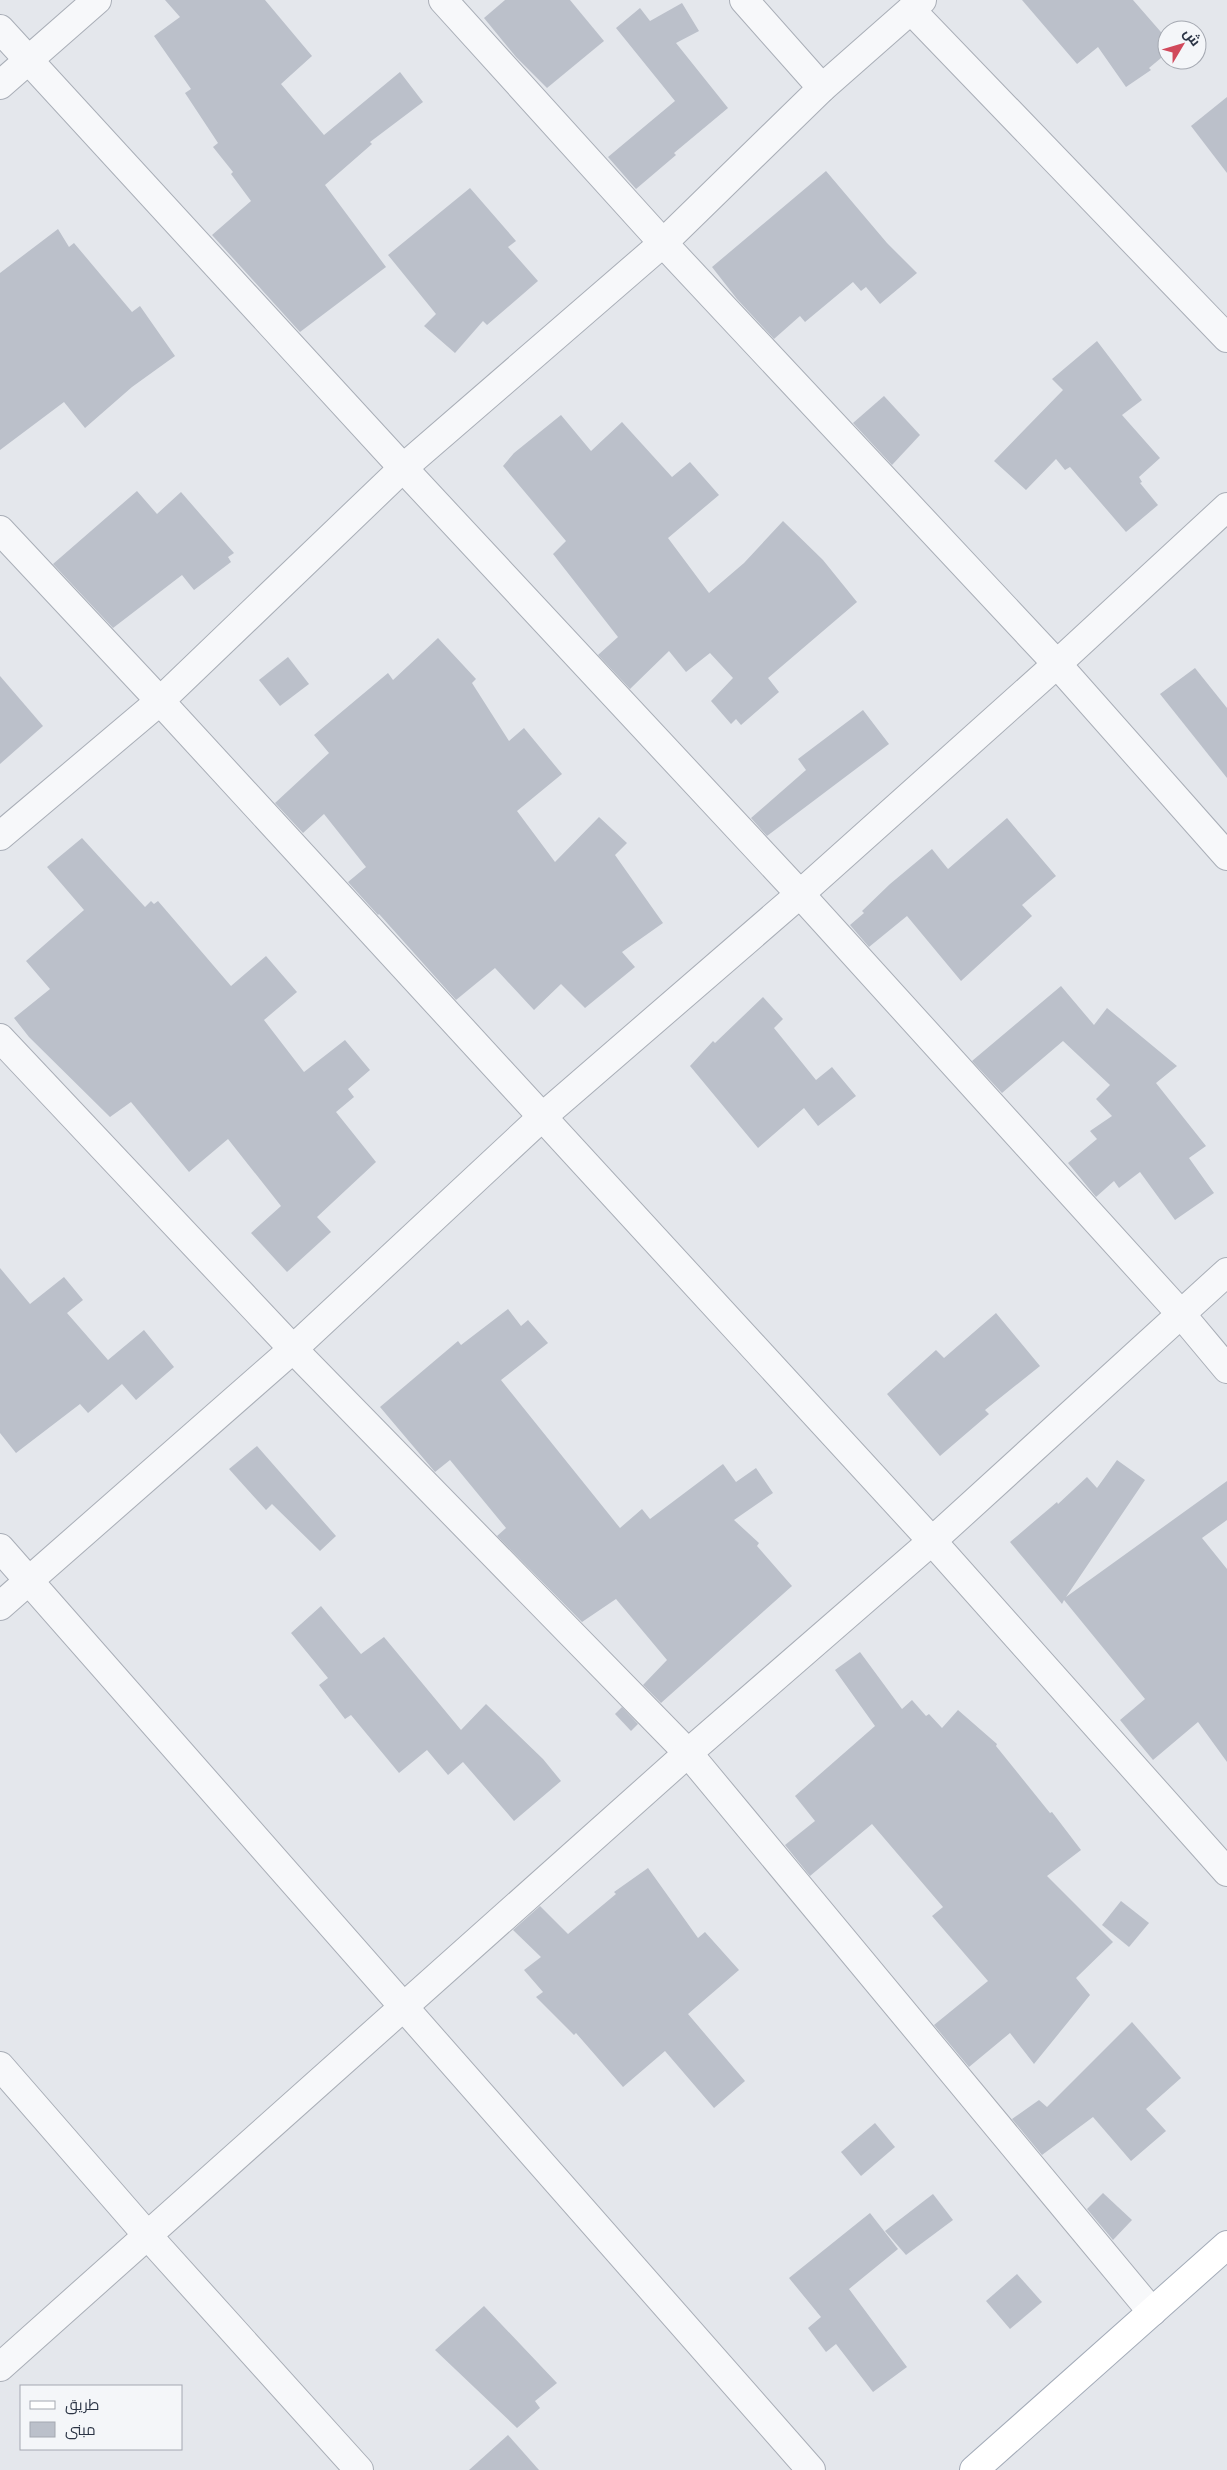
<svg xmlns="http://www.w3.org/2000/svg" width="1227" height="2470" viewBox="0 0 1227 2470" font-family="Overpass,Cairo,sans-serif">
<style>
.building{fill:#bbc0ca}
.lines{fill:none;stroke-linecap:round;stroke-linejoin:round}
.minor-casing{stroke:#a9aeb7;stroke-width:30}
.major-casing{stroke:#a3abb8;stroke-width:30}
.minor{stroke:#f7f8fa;stroke-width:28}
.major{stroke:#fff;stroke-width:28}
</style>
<rect width="100%" height="100%" fill="#e4e7ec"/>
<g class="building">
<polygon points="165,0 265,0 312,56 281,84 324,135 400,72 423,102 370,142 372,144 325,185 386,267 300,332 212,235 251,201 231,174 233,172 213,147 218,143 185,93 191,89 154,36 180,17"/>
<polygon points="505,0 570,0 604,41 547,88 516,57 484,18"/>
<polygon points="1022,0 1133,0 1167,39 1167,53 1149,68 1151,70 1126,87 1098,47 1077,64"/>
<polygon points="682,3 699,31 676,43 728,108 674,153 676,155 636,189 608,157 675,101 616,28 640,8 650,21"/>
<polygon points="1227,97 1227,173 1191,126"/>
<polygon points="826,171 887,243 917,273 880,304 866,287 861,291 853,282 805,322 800,316 774,339 737,299 712,267"/>
<polygon points="470,188 516,241 508,247 538,281 487,325 483,321 455,353 424,326 436,314 388,255"/>
<polygon points="58,229 69,247 74,243 132,312 140,306 175,356 132,387 85,428 64,402 0,450 0,273"/>
<polygon points="1097,341 1142,400 1122,415 1160,458 1139,477 1142,482 1140,483 1158,505 1126,532 1070,467 1065,470 1056,459 1026,490 994,461 1063,390 1052,379"/>
<polygon points="884,396 920,435 892,465 853,423"/>
<polygon points="561,415 591,451 622,422 672,477 690,462 719,495 668,538 709,593 744,563 783,521 823,560 857,602 768,678 779,692 741,725 736,719 731,724 711,701 733,678 710,653 686,672 669,651 630,689 598,655 618,637 553,554 566,541 503,466 514,453"/>
<polygon points="137,491 157,514 181,492 234,553 228,557 231,562 194,590 182,575 113,628 53,564"/>
<polygon points="438,638 476,679 472,683 509,741 524,728 562,774 517,811 555,862 599,817 627,843 615,855 663,923 622,952 635,967 585,1008 561,984 534,1010 495,968 456,1000 379,914 378,915 348,882 366,867 324,814 303,833 275,803 329,753 314,735 388,673 393,680"/>
<polygon points="288,657 309,684 280,706 259,680"/>
<polygon points="1195,668 1227,708 1227,778 1160,694"/>
<polygon points="0,676 43,726 0,764"/>
<polygon points="863,710 889,744 767,836 751,818 806,770 798,759"/>
<polygon points="1007,818 1056,876 1022,905 1032,916 961,981 907,916 869,947 850,925 864,913 862,911 890,884 932,849 948,869"/>
<polygon points="82,838 145,907 151,901 154,904 158,901 231,986 266,956 297,992 264,1020 304,1072 345,1040 370,1070 348,1089 354,1097 336,1112 376,1162 317,1217 331,1232 287,1272 251,1233 281,1206 228,1139 189,1172 131,1102 110,1117 29,1037 14,1018 50,989 26,961 84,910 47,867"/>
<polygon points="1061,986 1094,1025 1107,1008 1177,1066 1156,1083 1206,1146 1189,1158 1214,1193 1175,1220 1140,1172 1119,1188 1114,1181 1096,1197 1068,1163 1097,1139 1090,1131 1112,1116 1096,1099 1110,1085 1063,1041 1002,1093 972,1061"/>
<polygon points="763,997 783,1019 774,1028 816,1080 832,1067 856,1096 818,1126 804,1108 758,1148 690,1066 713,1041 715,1043"/>
<polygon points="0,1268 30,1304 64,1277 83,1300 67,1313 108,1360 144,1330 174,1367 136,1400 122,1384 88,1413 80,1404 16,1453 0,1433"/>
<polygon points="508,1309 521,1326 528,1320 548,1343 501,1380 620,1528 642,1509 650,1519 723,1464 736,1482 756,1468 773,1493 734,1520 759,1543 757,1546 792,1586 661,1703 643,1685 667,1660 616,1599 582,1622 497,1536 506,1528 450,1460 435,1472 380,1407 458,1341 461,1345"/>
<polygon points="996,1313 1040,1366 985,1410 989,1414 940,1456 887,1394 936,1350 944,1358"/>
<polygon points="257,1446 336,1536 320,1551 272,1504 266,1510 229,1469"/>
<polygon points="1117,1460 1145,1480 1066,1597 1227,1481 1227,1520 1202,1538 1227,1569 1227,1762 1198,1722 1153,1760 1120,1720 1145,1699 1064,1600 1062,1604 1010,1542 1057,1502 1058,1504 1087,1477 1097,1488"/>
<polygon points="321,1606 361,1654 384,1637 461,1730 486,1704 543,1759 561,1781 514,1821 463,1762 448,1775 427,1750 399,1773 351,1715 345,1719 319,1685 328,1678 291,1633"/>
<polygon points="860,1652 902,1709 912,1700 926,1716 929,1714 942,1728 958,1710 997,1744 996,1746 1050,1813 1052,1812 1081,1850 1047,1876 1113,1942 1076,1978 1090,1995 1034,2064 1010,2033 969,2067 934,2025 988,1981 932,1916 943,1907 872,1824 810,1876 785,1845 815,1821 795,1796 875,1726 835,1670"/>
<polygon points="622,1707 638,1724 631,1731 615,1714"/>
<polygon points="648,1868 698,1938 705,1932 739,1970 688,2014 745,2081 714,2108 665,2051 623,2087 576,2033 574,2035 536,1997 543,1992 524,1970 541,1957 513,1930 540,1906 568,1934 616,1894 614,1892"/>
<polygon points="1121,1901 1149,1923 1129,1947 1102,1925"/>
<polygon points="1132,2022 1181,2078 1146,2109 1166,2131 1131,2161 1093,2117 1042,2155 1012,2119 1039,2100 1047,2107"/>
<polygon points="875,2123 895,2147 861,2176 841,2152"/>
<polygon points="1103,2193 1132,2220 1113,2240 1087,2209"/>
<polygon points="933,2194 953,2220 906,2255 885,2231"/>
<polygon points="870,2213 898,2249 849,2289 907,2367 873,2392 836,2344 826,2352 808,2328 821,2317 789,2278"/>
<polygon points="1017,2274 1042,2302 1010,2329 986,2301"/>
<polygon points="484,2306 557,2383 535,2401 540,2408 517,2428 435,2350"/>
<polygon points="508,2435 539,2470 469,2470"/>
</g>
<g class="lines">
<g class="minor-casing">
<g id="minor">
<polyline points="443,0 663,243 1057,664 1227,856"/>
<polyline points="744,0 822,88"/>
<polyline points="911,10 1227,338"/>
<polyline points="0,29 403,468 800,894 1181,1314 1227,1369"/>
<polyline points="0,85 97,0"/>
<polyline points="0,530 160,701 932,1541 1227,1872"/>
<polyline points="0,836 160,701 403,468 663,243 822,88 922,0"/>
<polyline points="0,1038 293,1349 688,1753 1152,2312"/>
<polyline points="0,1548 811,2470"/>
<polyline points="0,1606 293,1349 541,1118 800,894 1057,664 1227,507"/>
<polyline points="0,2066 148,2236 359,2470"/>
<polyline points="0,2367 688,1753 932,1541 1227,1272"/>
</g>
</g>
<g class="major-casing">
<polyline id="major" points="974,2470 1227,2245"/>
</g>
<use href="#minor" class="minor"/>
<use href="#major" class="major"/>
</g>
<rect x="20" y="2385" width="162" height="65" fill="#f4f6f9" stroke="#a4a8b1"/>
<rect x="30" y="2401" width="25" height="8" fill="#ffffff" stroke="#a4a8b1"/>
<text x="65" y="2410" font-size="15" fill="#2b3445">طريق</text>
<rect x="30" y="2422" width="25" height="15" fill="#bbc0ca" stroke="#a4a8b1"/>
<text x="65" y="2435" font-size="15" fill="#2b3445">مبنى</text>
<g transform="translate(1182 45) rotate(52)"><circle r="24" fill="#f4f6f9" stroke="#a4a8b1"/>
<path d="M0-4L9 19L0 12L-9 19Z" fill="#d1495b"/>
<text y="-8" font-size="14" font-weight="bold" text-anchor="middle" fill="#2b3445">ش</text>
</g>
</svg>
